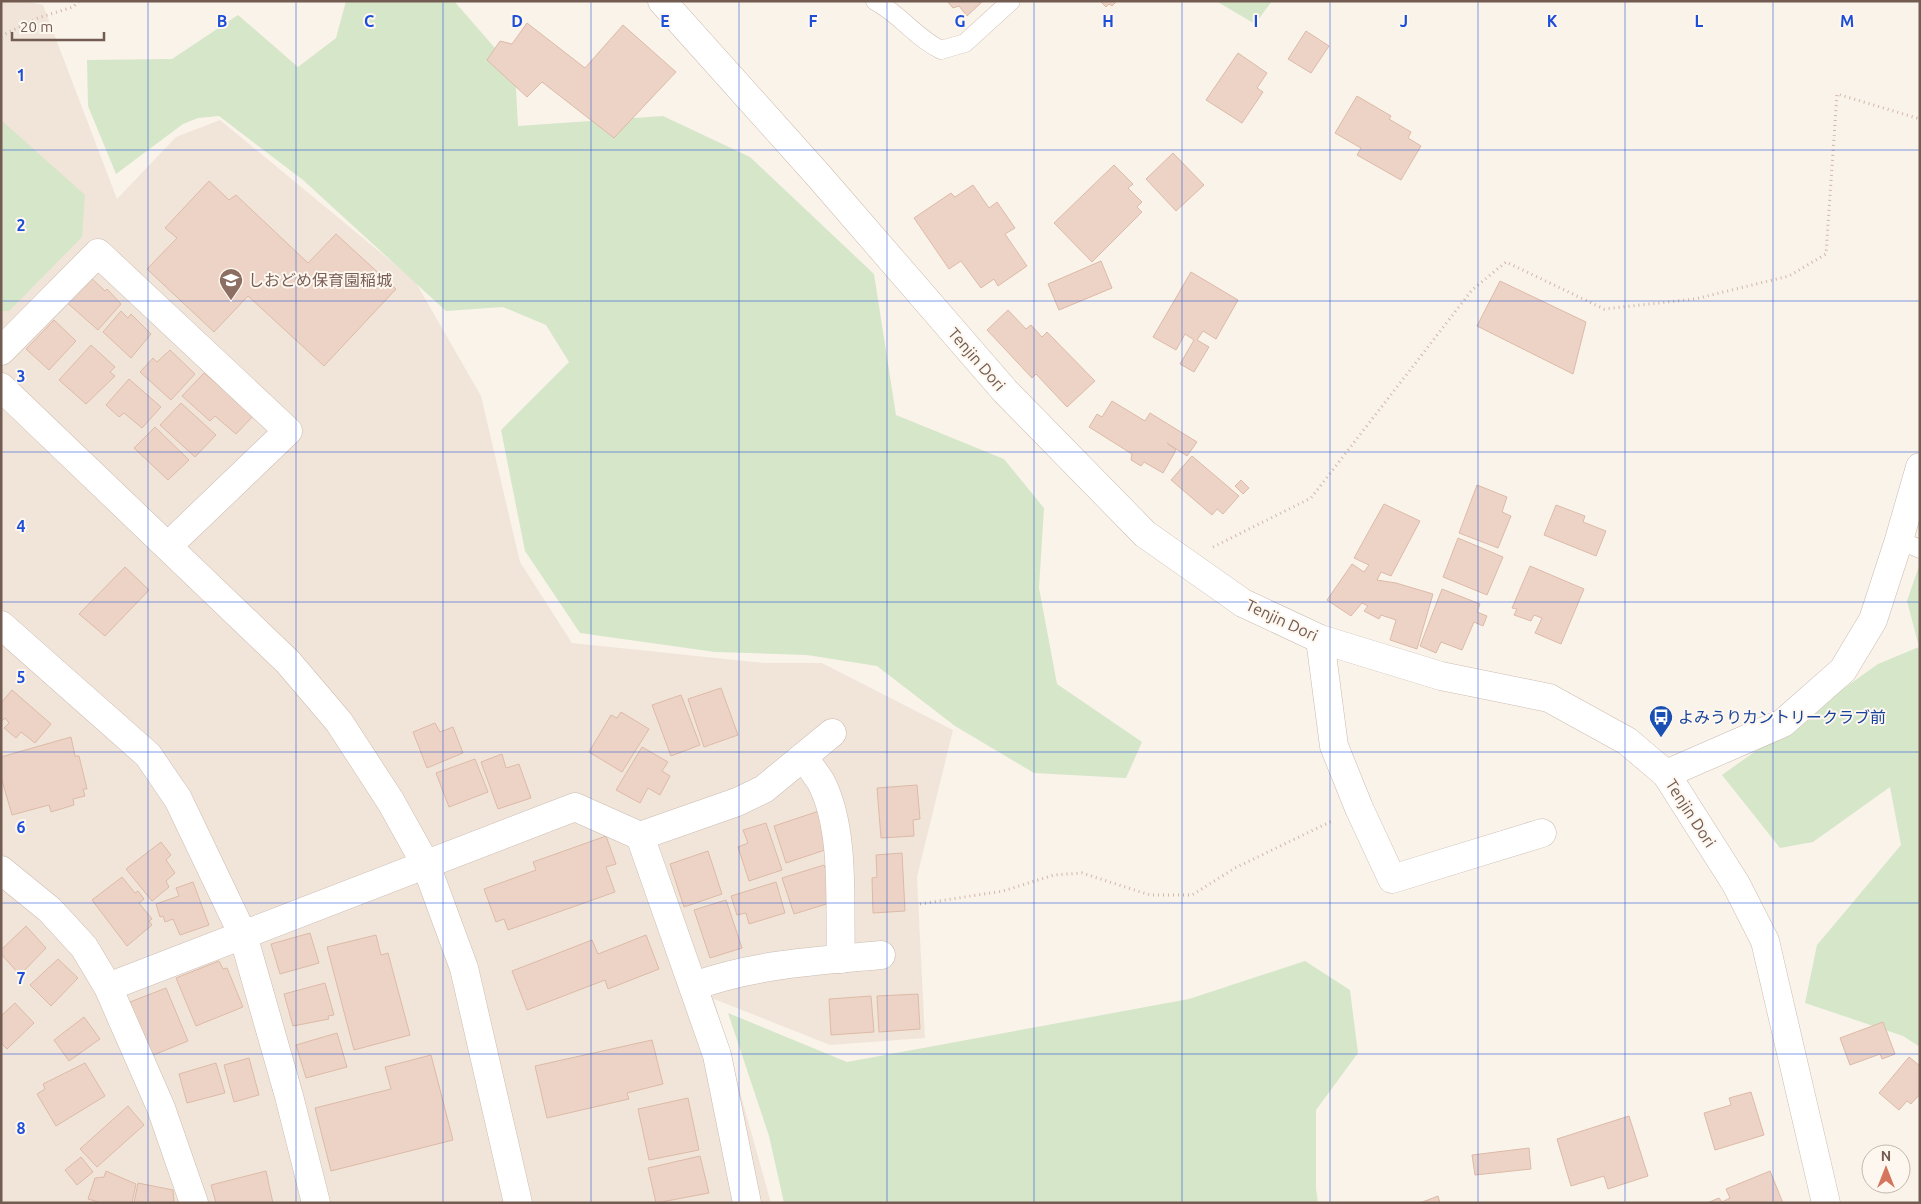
<svg xmlns="http://www.w3.org/2000/svg" width="1921" height="1204" viewBox="0 0 1921 1204" font-family="Ubuntu,'Noto Sans JP',sans-serif">
<style>
.residential{fill:#f1e5d9}
.green{fill:#d6e6c9}
.building{fill:#ecd3c5;stroke:#ddbaa7}
.lines{fill:none;stroke-linecap:round;stroke-linejoin:round}
.lane-casing{stroke:#cbbbb1;stroke-width:19}
.street-casing{stroke:#cbbbb1;stroke-width:29}
.secondary-casing{stroke:#cdbcaf;stroke-width:29}
.path{stroke:#d1b7a8;stroke-width:3;stroke-dasharray:1 4;stroke-linecap:butt}
.lane{stroke:#fff;stroke-width:18}
.street{stroke:#fff;stroke-width:28}
.secondary{stroke:#fff;stroke-width:28}
.grid{fill:none;stroke:#1d4ed8;stroke-width:1;stroke-opacity:0.55}
.labels{text-anchor:middle;stroke-width:4;stroke-linejoin:round;paint-order:stroke}
.education-label{font-size:16px;fill:#785e54;stroke:#fdf7f0;text-anchor:start}
.street-label{font-size:16px;fill:#725b50;stroke:#fdf7f0}
.transit-label{font-size:16px;fill:#164399;stroke:#fdf7f0;text-anchor:start}
.grid-label{font-size:16px;text-anchor:middle;font-weight:bold;fill:#1d4ed8;stroke:#fdf7f0;stroke-width:4;stroke-linejoin:round;paint-order:stroke}
</style>
<rect width="100%" height="100%" fill="#faf3ea"/>
<polygon class="residential" points="1,1 25,1 43,5 117,199 176,137 220,120 415,281 481,396 520,562 572,643 765,663 822,663 953,730 917,877 925,1038 830,1045 714,999 771,1203 1,1203"/>
<g class="green">
<polygon points="346,1 454,1 515,71 518,126 663,116 750,157 874,274 896,415 1004,459 1044,508 1039,588 1057,684 1142,742 1126,778 1034,773 955,726 877,666 807,655 715,652 580,633 525,551 501,430 569,362 546,325 503,307 446,311 303,180 219,116 198,118 183,124 116,174 88,106 87,60 172,59 238,15 298,67 336,38"/>
<polygon points="1216,1 1272,1 1255,24"/>
<polygon points="1,120 85,195 82,237 9,311 1,311"/>
<polygon points="1920,563 1920,1047 1903,1036 1805,1003 1817,945 1901,845 1890,787 1813,842 1780,848 1722,775 1878,664 1919,647 1907,601"/>
<polygon points="1305,961 1350,990 1358,1053 1316,1110 1316,1188 1318,1203 784,1203 769,1136 728,1013 847,1062 1189,999"/>
</g>
<g class="building">
<polygon points="947,1 983,1 967,16 959,6 953,8"/>
<polygon points="1100,1 1117,1 1112,6 1109,4 1106,7"/>
<polygon points="527,23 585,68 623,25 676,72 614,138 542,82 527,97 487,60 500,41 512,44"/>
<polygon points="1306,31 1329,46 1311,73 1288,59"/>
<polygon points="1238,53 1267,73 1257,88 1263,92 1242,123 1206,100"/>
<polygon points="1357,96 1391,116 1389,119 1411,132 1408,138 1421,146 1401,180 1357,155 1361,148 1335,133"/>
<polygon points="1173,153 1204,185 1176,211 1146,179"/>
<polygon points="1114,165 1133,184 1128,188 1142,202 1137,207 1142,212 1092,262 1054,223"/>
<polygon points="209,181 229,200 236,195 308,263 336,234 396,289 324,366 248,296 214,332 147,269 177,238 165,228"/>
<polygon points="973,185 989,208 997,202 1015,228 1005,234 1027,266 998,286 994,279 981,288 961,261 949,269 914,218 951,193 955,197"/>
<polygon points="1101,261 1112,288 1059,310 1048,284"/>
<polygon points="1191,272 1238,300 1216,339 1203,331 1197,340 1209,347 1194,372 1180,364 1194,340 1185,334 1176,350 1153,337"/>
<polygon points="88,275 105,291 107,289 121,304 98,330 64,300"/>
<polygon points="1500,281 1586,322 1573,374 1477,326"/>
<polygon points="1008,310 1026,329 1031,325 1042,337 1047,332 1095,381 1067,407 1036,374 1032,378 987,330"/>
<polygon points="121,311 128,318 131,314 151,334 131,358 103,332"/>
<polygon points="54,320 76,341 49,370 26,349"/>
<polygon points="91,345 115,367 110,372 115,376 86,404 59,380"/>
<polygon points="170,350 195,374 171,400 140,372 153,358 157,362"/>
<polygon points="204,373 254,415 236,434 215,416 210,421 182,396"/>
<polygon points="129,379 161,407 142,428 124,413 119,417 106,405"/>
<polygon points="1112,401 1145,421 1150,413 1197,442 1187,456 1167,443 1176,450 1163,473 1144,462 1141,466 1131,460 1132,454 1089,427 1097,414 1102,417"/>
<polygon points="181,403 216,435 195,457 160,425"/>
<polygon points="155,427 189,460 168,480 134,448"/>
<polygon points="1192,456 1239,496 1223,514 1217,509 1212,515 1171,480"/>
<polygon points="1241,480 1249,488 1243,494 1235,486"/>
<polygon points="1477,485 1507,497 1502,512 1511,516 1498,548 1459,533"/>
<polygon points="1384,504 1420,521 1391,576 1381,572 1377,580 1396,583 1433,594 1417,649 1390,640 1396,620 1381,615 1379,619 1364,611 1368,606 1362,603 1351,616 1327,600 1352,564 1364,572 1369,565 1354,558"/>
<polygon points="1556,505 1585,516 1583,522 1606,531 1596,556 1544,535"/>
<polygon points="1458,538 1503,557 1487,595 1443,577"/>
<polygon points="1530,566 1584,589 1561,644 1535,633 1542,618 1534,615 1531,621 1514,615 1517,609 1512,608"/>
<polygon points="125,567 149,590 105,636 79,614"/>
<polygon points="1442,589 1480,604 1477,612 1487,616 1483,626 1474,622 1462,650 1441,642 1436,653 1420,646"/>
<polygon points="721,688 738,735 704,747 688,699"/>
<polygon points="12,690 51,724 35,743 21,732 16,738 4,728 9,723 5,718 1,722 1,703"/>
<polygon points="681,695 700,745 671,756 652,705"/>
<polygon points="621,712 649,729 622,772 589,752 611,715 617,718"/>
<polygon points="435,723 440,732 453,727 463,753 427,768 413,732"/>
<polygon points="71,737 75,756 79,756 87,789 83,789 85,796 73,799 74,805 51,812 49,805 12,815 1,777 1,757"/>
<polygon points="642,747 668,762 662,771 670,776 660,795 648,788 640,803 616,790"/>
<polygon points="502,754 506,768 519,764 531,798 498,809 481,762"/>
<polygon points="475,759 488,792 449,807 436,773"/>
<polygon points="917,785 920,819 913,820 914,836 881,838 877,788"/>
<polygon points="819,811 831,848 786,863 774,826"/>
<polygon points="766,823 782,870 749,881 738,847 748,843 743,830"/>
<polygon points="606,836 616,864 606,867 615,892 508,930 504,919 496,922 484,889 536,870 533,862"/>
<polygon points="161,842 171,855 166,860 175,873 166,881 169,887 152,901 126,869"/>
<polygon points="708,851 722,894 684,907 670,864"/>
<polygon points="902,853 905,911 873,913 872,878 877,877 876,855"/>
<polygon points="824,865 836,901 794,914 782,878"/>
<polygon points="122,877 135,893 138,891 144,899 139,903 152,919 149,921 152,925 127,946 92,900"/>
<polygon points="193,882 209,925 180,935 173,919 165,922 163,916 160,917 156,904 179,896 176,888"/>
<polygon points="776,882 785,913 749,924 746,913 737,915 731,896"/>
<polygon points="726,900 742,948 710,958 694,910"/>
<polygon points="26,926 46,948 20,975 1,954 1,950"/>
<polygon points="310,933 319,963 280,974 271,944"/>
<polygon points="376,935 381,955 388,953 410,1035 354,1050 327,947"/>
<polygon points="646,935 659,969 608,989 605,980 527,1010 512,971 592,940 598,954"/>
<polygon points="58,959 78,978 51,1006 30,985"/>
<polygon points="219,961 223,969 227,968 243,1007 196,1026 176,978"/>
<polygon points="325,983 334,1015 328,1016 329,1019 293,1026 284,994"/>
<polygon points="166,988 188,1041 151,1056 130,1002"/>
<polygon points="918,994 920,1029 879,1032 877,996"/>
<polygon points="871,996 874,1032 831,1035 829,999"/>
<polygon points="15,1003 34,1023 7,1049 1,1043 1,1016"/>
<polygon points="84,1017 100,1039 69,1061 54,1040"/>
<polygon points="1883,1022 1895,1054 1882,1059 1880,1054 1850,1065 1840,1038"/>
<polygon points="337,1033 347,1067 306,1078 296,1045"/>
<polygon points="652,1040 663,1084 627,1093 629,1099 547,1118 535,1066"/>
<polygon points="431,1055 453,1140 331,1171 315,1108 391,1089 385,1067"/>
<polygon points="1909,1057 1920,1066 1920,1094 1911,1104 1907,1101 1899,1110 1879,1093"/>
<polygon points="249,1058 259,1095 234,1102 224,1065"/>
<polygon points="85,1063 105,1096 56,1126 37,1094 45,1089 43,1084"/>
<polygon points="216,1063 225,1093 187,1103 179,1074"/>
<polygon points="1751,1092 1764,1135 1715,1150 1704,1113 1731,1105 1729,1098"/>
<polygon points="688,1098 699,1150 649,1160 638,1109"/>
<polygon points="128,1106 144,1125 97,1167 80,1149"/>
<polygon points="1629,1116 1648,1176 1608,1189 1604,1176 1571,1186 1557,1139"/>
<polygon points="1529,1148 1531,1169 1475,1175 1472,1155"/>
<polygon points="700,1156 709,1193 656,1203 648,1168"/>
<polygon points="81,1157 93,1172 77,1185 65,1170"/>
<polygon points="106,1171 136,1184 132,1203 102,1203 88,1199 95,1178 104,1177"/>
<polygon points="266,1171 273,1203 216,1203 211,1185"/>
<polygon points="1770,1171 1783,1203 1707,1203 1719,1198 1722,1202 1730,1198 1726,1189"/>
<polygon points="138,1183 173,1190 174,1203 134,1203"/>
<polygon points="1438,1196 1440,1203 1420,1203"/>
</g>
<g class="lines">
<g class="lane-casing">
<g id="lane">
<path d="M 875,1 C 900,14 916,38 941,50 L 965,43 L 1011,1"/>
<polyline points="1899,540 1920,549"/>
</g>
</g>
<g class="street-casing">
<g id="street">
<polyline points="1,351 98,253 288,431 168,546"/>
<polyline points="1,625 148,755 178,799 243,935 289,1096 316,1203"/>
<polyline points="1320,639 1334,746 1359,808 1392,879 1542,833"/>
<path d="M 803,757 C 809,765 816,774 821,782 C 846,830 839,905 841,959"/>
<polyline points="1666,774 1783,723 1843,670 1873,620 1899,540 1920,467"/>
<polyline points="640,836 737,802 764,789 832,733"/>
<polyline points="1,870 50,910 84,947 108,987 161,1108 194,1203"/>
<path d="M 694,986 C 755,964 816,961 881,955"/>
<polyline points="108,987 575,807 640,836 717,1055 747,1203"/>
</g>
</g>
<g class="secondary-casing">
<g id="secondary">
<polyline points="662,1 818,175 1005,391 1145,534 1243,603 1320,639 1441,676 1549,698 1627,741 1666,774 1736,884 1765,941 1826,1203"/>
<polyline points="1,387 288,662 339,722 391,802 426,865 464,968 518,1203"/>
</g>
</g>
<g class="path">
<polyline points="1,36 38,18 73,7 79,1"/>
<polyline points="1213,547 1311,498 1472,290 1506,262 1604,309 1695,299 1789,276 1826,254 1837,94 1920,119"/>
<polyline points="920,904 1003,891 1054,875 1082,873 1150,895 1192,895 1235,868 1334,820"/>
</g>
<use href="#lane" class="lane"/>
<use href="#street" class="street"/>
<use href="#secondary" class="secondary"/>
</g>
<path class="grid" d="M 148,1 L 148,1203M 296,1 L 296,1203M 443,1 L 443,1203M 591,1 L 591,1203M 739,1 L 739,1203M 887,1 L 887,1203M 1034,1 L 1034,1203M 1182,1 L 1182,1203M 1330,1 L 1330,1203M 1478,1 L 1478,1203M 1625,1 L 1625,1203M 1773,1 L 1773,1203M 1,150 L 1920,150M 1,301 L 1920,301M 1,452 L 1920,452M 1,602 L 1920,602M 1,752 L 1920,752M 1,903 L 1920,903M 1,1054 L 1920,1054"/>
<defs>
<g id="school-pin" transform="scale(1.25)"><path d="M0 17L-7.5 6A9.5 9.5 0 1 1 7.5 6Z" fill="#8d6e63" stroke="#fdf7f0"/><path d="M0-5L7-2L0 1L-7-2ZM-4 1L0 2.5L4 1V4Q0 6-4 4Z" fill="#fff"/></g>
<g id="bus-pin" transform="scale(1.25)"><path d="M0 17L-7.5 6A9.5 9.5 0 1 1 7.5 6Z" fill="#1a4fb4" stroke="#fdf7f0"/><path d="M-5-6H5V4H4V6H2V4H-2V6H-4V4H-5ZM-3.5-4V0h7V-4ZM-3.5 1.2v1.5H-2V1.2ZM2 1.2v1.5H3.5V1.2Z" fill="#fff"/></g>
</defs>
<g fill-rule="evenodd">
<use href="#school-pin" x="231" y="280"/>
<use href="#bus-pin" x="1661" y="717"/>
</g>
<g class="labels">
<g class="education-label">
<text x="248" y="286">しおどめ保育園稲城</text>
</g>
<g class="street-label">
<text transform="translate(977 359) rotate(49)" y="6">Tenjin Dori</text>
<text transform="translate(1282 620) rotate(25)" y="6">Tenjin Dori</text>
<text transform="translate(1691 813) rotate(57)" y="6">Tenjin Dori</text>
</g>
<g class="transit-label">
<text x="1678" y="723">よみうりカントリークラブ前</text>
</g>
</g>
<g class="grid-label">
<text x="222" y="27">B</text>
<text x="369" y="27">C</text>
<text x="517" y="27">D</text>
<text x="665" y="27">E</text>
<text x="813" y="27">F</text>
<text x="960" y="27">G</text>
<text x="1108" y="27">H</text>
<text x="1256" y="27">I</text>
<text x="1404" y="27">J</text>
<text x="1552" y="27">K</text>
<text x="1699" y="27">L</text>
<text x="1847" y="27">M</text>
<text x="21" y="81">1</text>
<text x="21" y="231">2</text>
<text x="21" y="382">3</text>
<text x="21" y="532">4</text>
<text x="21" y="683">5</text>
<text x="21" y="833">6</text>
<text x="21" y="984">7</text>
<text x="21" y="1134">8</text>
</g>
<rect width="1921" height="1204" fill="none" stroke="#725b50" stroke-width="5"/>
<g transform="translate(1886 1169)"><circle r="24" fill="#fdf7f0" stroke="#c5b9b0"/>
<path d="M0-4L9 19L0 12L-9 19Z" fill="#d4765e"/>
<text y="-8" font-size="14" font-weight="bold" text-anchor="middle" fill="#725b50">N</text>
</g>
<path d="M12 32v8h92v-8" fill="none" stroke="#725b50" stroke-width="2.5"/>
<text x="20" y="32" font-size="15" fill="#725b50" stroke="#fdf7f0" stroke-width="4" paint-order="stroke">20 m</text>
</svg>
